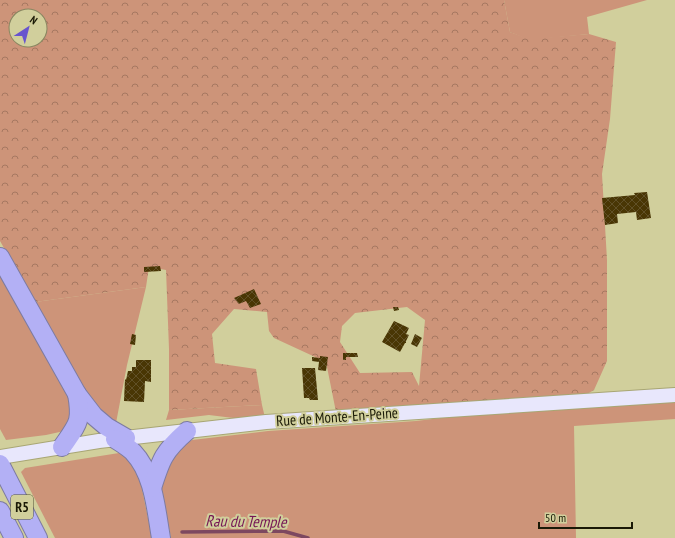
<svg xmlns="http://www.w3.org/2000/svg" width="675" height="538" viewBox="0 0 675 538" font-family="'PT Sans Narrow',sans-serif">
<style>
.grass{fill:#cd9479}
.forest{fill:url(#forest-crowns);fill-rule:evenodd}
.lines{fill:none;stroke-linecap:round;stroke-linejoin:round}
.stream{stroke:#7d4860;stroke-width:3.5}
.building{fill:url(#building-cross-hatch)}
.secondary-casing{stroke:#a8a674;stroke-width:16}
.motorway-casing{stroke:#7d7ba1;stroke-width:20}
.secondary{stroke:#e8e7fc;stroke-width:14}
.motorway{stroke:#b3b0f5;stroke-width:18}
.labels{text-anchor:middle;stroke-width:4;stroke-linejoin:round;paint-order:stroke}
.shield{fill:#d1cf9c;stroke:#515033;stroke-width:1}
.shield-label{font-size:14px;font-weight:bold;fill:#1a1906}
.street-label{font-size:15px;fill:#1a1906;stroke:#d1cf9c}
.water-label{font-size:16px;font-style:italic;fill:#761755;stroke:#d1cf9c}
</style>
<defs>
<pattern id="forest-crowns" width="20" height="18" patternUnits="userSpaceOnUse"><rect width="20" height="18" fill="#cd9479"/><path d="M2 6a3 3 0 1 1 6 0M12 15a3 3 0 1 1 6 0" fill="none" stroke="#a67861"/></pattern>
<pattern id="building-cross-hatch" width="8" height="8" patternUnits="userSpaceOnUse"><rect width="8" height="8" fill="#493604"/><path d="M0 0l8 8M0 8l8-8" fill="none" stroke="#605027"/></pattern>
</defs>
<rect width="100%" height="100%" fill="#d1cf9c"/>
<g class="grass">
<polygon points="504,0 647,0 587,17 589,34 529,40 510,32"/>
<polygon points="0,271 74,407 64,431 46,435 6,440 0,429"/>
<polygon points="146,287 127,365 116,423 92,407 35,302"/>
<polygon points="675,395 675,419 574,426 576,538 308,538 303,537 302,538 171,538 162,492 162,471 179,447 192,440 268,431 416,421 573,402"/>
<polygon points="262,405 266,422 209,415 166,420 169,410"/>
<polygon points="119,453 132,458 138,469 152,538 55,538 21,472 25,468"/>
</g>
<path class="forest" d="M 0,0 L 504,0 L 510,32 L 529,39 L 589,34 L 616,42 L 610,119 L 602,174 L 607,260 L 607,361 L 594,390 L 573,402 L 337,417 L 326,362 L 274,338 L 269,331 L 267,312 L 234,309 L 212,334 L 215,363 L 256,369 L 262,405 L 169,410 L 169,349 L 166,270 L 149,267 L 146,287 L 35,302 L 0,241 ZM 16,16 L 40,16 L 40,40 L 16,40 ZM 407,307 L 425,320 L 419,386 L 412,372 L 360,373 L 340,342 L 342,326 L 355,313 Z"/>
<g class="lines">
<polyline class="stream" points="182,532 283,531 308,538"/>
</g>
<g class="building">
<polygon points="647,192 651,218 637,220 636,212 617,214 618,223 605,225 602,198 635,195 634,193"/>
<polygon points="160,266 161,271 144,272 144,267"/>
<polygon points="254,289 261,304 250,308 246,301 239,304 234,298"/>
<polygon points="393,307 398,307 399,310 394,311"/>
<polygon points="394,321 409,328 406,334 409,335 406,341 406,343 405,343 400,352 382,342"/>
<polygon points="132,334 136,335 135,345 130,344"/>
<polygon points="415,334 422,338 417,347 411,344"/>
<polygon points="343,353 357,353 358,357 346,357 346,360 343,360"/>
<polygon points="320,356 328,357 326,371 318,370 319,362 312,361 312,357 320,358"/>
<polygon points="136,360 151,360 151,382 145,381 144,402 124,401 125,379 126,380 128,371 132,371 132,367 136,367"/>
<polygon points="302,368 315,368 318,400 310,400 309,398 304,398"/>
</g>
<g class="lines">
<g class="secondary-casing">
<polyline id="secondary" points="0,457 99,441 266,422 675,395"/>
</g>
<g class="motorway-casing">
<g id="motorway">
<polyline points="0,257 77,394 94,416 107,427 126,438"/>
<path d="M 115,439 C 121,443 128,447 133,452 C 154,474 156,510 161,538"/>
<path d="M 62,447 C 78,424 82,422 77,394"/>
<polyline points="0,464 38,538"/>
<path d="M 152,488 C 161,459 164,451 187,431"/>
<polyline points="0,511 14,538"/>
</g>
</g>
<use href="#secondary" class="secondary"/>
<use href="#motorway" class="motorway"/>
</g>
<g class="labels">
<rect class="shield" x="11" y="495" width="22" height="24" rx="3"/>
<g class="shield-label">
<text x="22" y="512">R5</text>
</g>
<g class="street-label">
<text transform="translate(337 417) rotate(-4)" y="5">Rue de Monte-En-Peine</text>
</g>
<g class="water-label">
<text transform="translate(246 521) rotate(1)" y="6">Rau du Temple</text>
</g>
</g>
<g transform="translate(28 28) rotate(36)"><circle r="19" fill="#d1cf9c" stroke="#888660"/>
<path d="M0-3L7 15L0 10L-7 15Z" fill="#6854ce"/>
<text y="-6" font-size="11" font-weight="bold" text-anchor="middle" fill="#1a1906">N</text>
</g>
<path d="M539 522v6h93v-6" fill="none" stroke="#1a1906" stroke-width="2"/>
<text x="545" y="522" font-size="12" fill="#1a1906" stroke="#d1cf9c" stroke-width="3" paint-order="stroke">50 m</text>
</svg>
